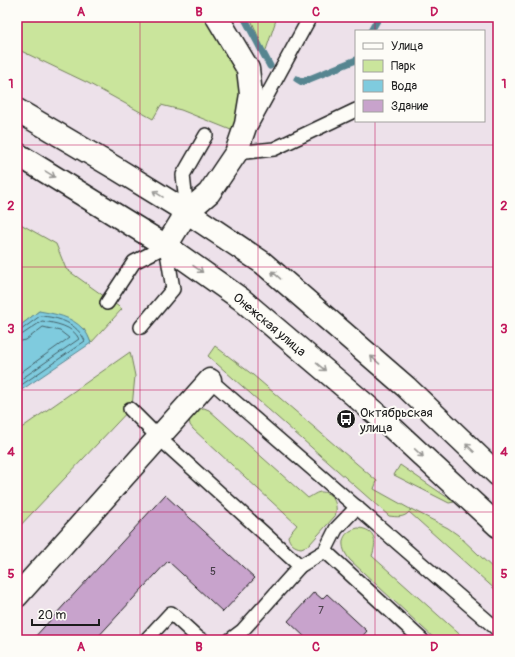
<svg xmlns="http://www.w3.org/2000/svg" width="515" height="657" viewBox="0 0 515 657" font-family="Pangolin,sans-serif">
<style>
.green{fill:#cae59c;stroke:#73805c}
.water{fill:#7fcbde;stroke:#578590}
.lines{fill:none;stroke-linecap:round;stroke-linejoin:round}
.shore{stroke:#44626a;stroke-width:1}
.stream{stroke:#578590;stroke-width:7}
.building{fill:#c8a3cc;stroke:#1c1c1c}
.service-casing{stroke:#1c1c1c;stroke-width:16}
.minor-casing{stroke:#1c1c1c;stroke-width:25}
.primary-casing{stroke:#1c1c1c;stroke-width:25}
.service{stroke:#fdfcf7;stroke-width:13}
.minor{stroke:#fdfcf7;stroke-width:22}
.primary{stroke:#fdfcf7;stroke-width:22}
.oneway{stroke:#989794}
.grid{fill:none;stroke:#c2185b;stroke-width:1;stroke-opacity:0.55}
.labels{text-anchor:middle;stroke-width:4;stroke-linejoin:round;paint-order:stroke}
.number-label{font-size:11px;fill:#473e48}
.street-label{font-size:13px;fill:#1c1c1c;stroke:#fdfcf7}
.poi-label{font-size:13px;fill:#1c1c1c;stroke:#fdfcf7;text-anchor:start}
.neatline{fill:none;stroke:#c2185b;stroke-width:1.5}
.grid-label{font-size:13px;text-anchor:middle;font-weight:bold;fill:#c2185b}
</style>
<rect width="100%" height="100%" fill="#ede1ea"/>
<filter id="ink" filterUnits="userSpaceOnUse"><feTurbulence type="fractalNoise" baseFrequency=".025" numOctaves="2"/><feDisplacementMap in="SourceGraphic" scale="8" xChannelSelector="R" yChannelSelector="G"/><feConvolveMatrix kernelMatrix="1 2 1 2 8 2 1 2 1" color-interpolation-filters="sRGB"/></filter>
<g filter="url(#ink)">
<g class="green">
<polygon points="17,17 211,17 246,79 236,132 181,110 161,105 153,119 88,83 17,49"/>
<polygon points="250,17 277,17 265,53"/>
<polygon points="17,222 56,244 66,269 122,309 91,343 84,329 39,311 17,328"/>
<path d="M 215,346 L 253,375 L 377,481 L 374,489 L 410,509 L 410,511 L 411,509 L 448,528 L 458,535 L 498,573 L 498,592 L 409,512 C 404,518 397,517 389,516 L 208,356 Z"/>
<polygon points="130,352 135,376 132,407 17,529 17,431"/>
<path d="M 204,408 L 209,410 L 308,498 C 312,496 315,493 320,492 C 333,491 339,506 335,516 L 309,545 L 301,548 C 294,547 289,543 288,536 L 297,525 L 193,429 L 190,425 L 189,419 L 197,409 Z"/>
<polygon points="400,465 454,502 449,503 394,475"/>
<path d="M 358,528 C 376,529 377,542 372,556 L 466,640 L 436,640 L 350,560 C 339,547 340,532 358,528 Z"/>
</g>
<path class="water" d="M 39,311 C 55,314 71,316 83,329 C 87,332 89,338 91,343 L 17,393 L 17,328 Z"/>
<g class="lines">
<g class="shore">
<path d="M 17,331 L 21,330 L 40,316 C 58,317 77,323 85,341 L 17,388"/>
<path d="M 17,336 L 23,334 L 42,321 C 55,323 73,326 79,339 L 17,382"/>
<polyline points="17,342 26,340 43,327 60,331 69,338 17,375"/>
</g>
<g class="stream">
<polyline points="244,17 270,66"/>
<polyline points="371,31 379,17"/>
<polyline points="297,79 302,82 356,60"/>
</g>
</g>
<g class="building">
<polygon points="165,495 255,578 223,612 168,561 95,640 32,640"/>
<polygon points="314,592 322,599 327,594 367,631 359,640 308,640 288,621"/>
</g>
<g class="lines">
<g class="service-casing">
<g id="service">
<polyline points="251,125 310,17"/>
<polyline points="236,153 274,149 356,110"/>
<polyline points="187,212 183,175 206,135"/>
<polyline points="107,303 134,262 166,246 173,289 141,327"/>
<polyline points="210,380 498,630"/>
<polyline points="130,409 158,437 300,566"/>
<polyline points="325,551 422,640"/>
<polyline points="146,640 171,613 197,637 202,640"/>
<polyline points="230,640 242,631 300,566 325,551 336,529 357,507"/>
</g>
</g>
<g class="minor-casing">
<g id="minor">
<polyline points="166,246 187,212 209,193 236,153 246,124 251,94 248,69 217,17"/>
<polyline points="17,596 210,380"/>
</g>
</g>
<g class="primary-casing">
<g id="primary">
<polyline points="17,110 117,169 187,212 263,263 406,387 498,475"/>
<polyline points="17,154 166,246 241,299 387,423 498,526"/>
</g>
</g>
<use href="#service" class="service"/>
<use href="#minor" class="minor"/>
<use href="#primary" class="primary"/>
</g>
<defs><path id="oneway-shaft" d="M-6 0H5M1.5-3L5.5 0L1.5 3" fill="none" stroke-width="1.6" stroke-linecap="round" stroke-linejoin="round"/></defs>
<g class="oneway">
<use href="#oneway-shaft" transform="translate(50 174) rotate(32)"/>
<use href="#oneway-shaft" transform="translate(158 194) rotate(-148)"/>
<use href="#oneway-shaft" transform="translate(198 269) rotate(35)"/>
<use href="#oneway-shaft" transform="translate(276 275) rotate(-139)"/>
<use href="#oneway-shaft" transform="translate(375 360) rotate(-139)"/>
<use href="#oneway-shaft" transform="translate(321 367) rotate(40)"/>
<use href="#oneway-shaft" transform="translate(470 448) rotate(-136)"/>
<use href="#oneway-shaft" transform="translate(419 453) rotate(43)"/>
</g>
</g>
<path class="grid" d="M 140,17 L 140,640M 258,17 L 258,640M 375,17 L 375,31M 375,121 L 375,640M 17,145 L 498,145M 17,267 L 498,267M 17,390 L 498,390M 17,512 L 498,512"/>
<defs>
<g id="bus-disc" transform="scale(1)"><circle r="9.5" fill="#1c1c1c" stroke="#fdfcf7"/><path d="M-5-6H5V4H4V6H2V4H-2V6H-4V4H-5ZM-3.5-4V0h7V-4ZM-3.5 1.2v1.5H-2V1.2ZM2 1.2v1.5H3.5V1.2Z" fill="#fff"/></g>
</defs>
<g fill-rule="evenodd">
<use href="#bus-disc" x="346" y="419"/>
</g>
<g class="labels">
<g class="number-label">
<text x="213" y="575">5</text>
<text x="321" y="614">7</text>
</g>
<g class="street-label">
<text transform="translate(270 324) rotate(40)" y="5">Онежская улица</text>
</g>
<g class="poi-label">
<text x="360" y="417">Октябрьская<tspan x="360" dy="15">улица</tspan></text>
</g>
</g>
<rect width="515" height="657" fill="none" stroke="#fdfcf7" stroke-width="44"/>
<rect x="355" y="30" width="130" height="92" fill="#fdfcf7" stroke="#a3a29f"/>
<rect x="363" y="43" width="20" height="6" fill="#fdfcf7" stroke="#a3a29f"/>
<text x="391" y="50" font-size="12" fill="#1c1c1c">Улица</text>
<rect x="363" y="60" width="20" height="12" fill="#cae59c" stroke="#a3a29f"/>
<text x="391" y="70" font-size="12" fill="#1c1c1c">Парк</text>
<rect x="363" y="80" width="20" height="12" fill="#7fcbde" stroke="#a3a29f"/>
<text x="391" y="90" font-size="12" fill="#1c1c1c">Вода</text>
<rect x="363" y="100" width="20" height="12" fill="#c8a3cc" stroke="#a3a29f"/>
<text x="391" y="110" font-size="12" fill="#1c1c1c">Здание</text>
<path d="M32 619v6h67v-6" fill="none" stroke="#1c1c1c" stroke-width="2"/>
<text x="38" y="619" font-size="12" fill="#1c1c1c" stroke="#fdfcf7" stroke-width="3" paint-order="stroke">20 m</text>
<rect x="22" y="22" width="471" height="613" class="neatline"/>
<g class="grid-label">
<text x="81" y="16">A</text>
<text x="199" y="16">B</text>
<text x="316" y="16">C</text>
<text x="434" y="16">D</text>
<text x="11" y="88">1</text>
<text x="504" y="88">1</text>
<text x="11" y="210">2</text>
<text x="504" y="210">2</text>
<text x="11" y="333">3</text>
<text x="504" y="333">3</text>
<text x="11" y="456">4</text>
<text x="504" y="456">4</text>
<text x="11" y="578">5</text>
<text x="504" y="578">5</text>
<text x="81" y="651">A</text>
<text x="199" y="651">B</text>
<text x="316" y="651">C</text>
<text x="434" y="651">D</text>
</g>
</svg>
